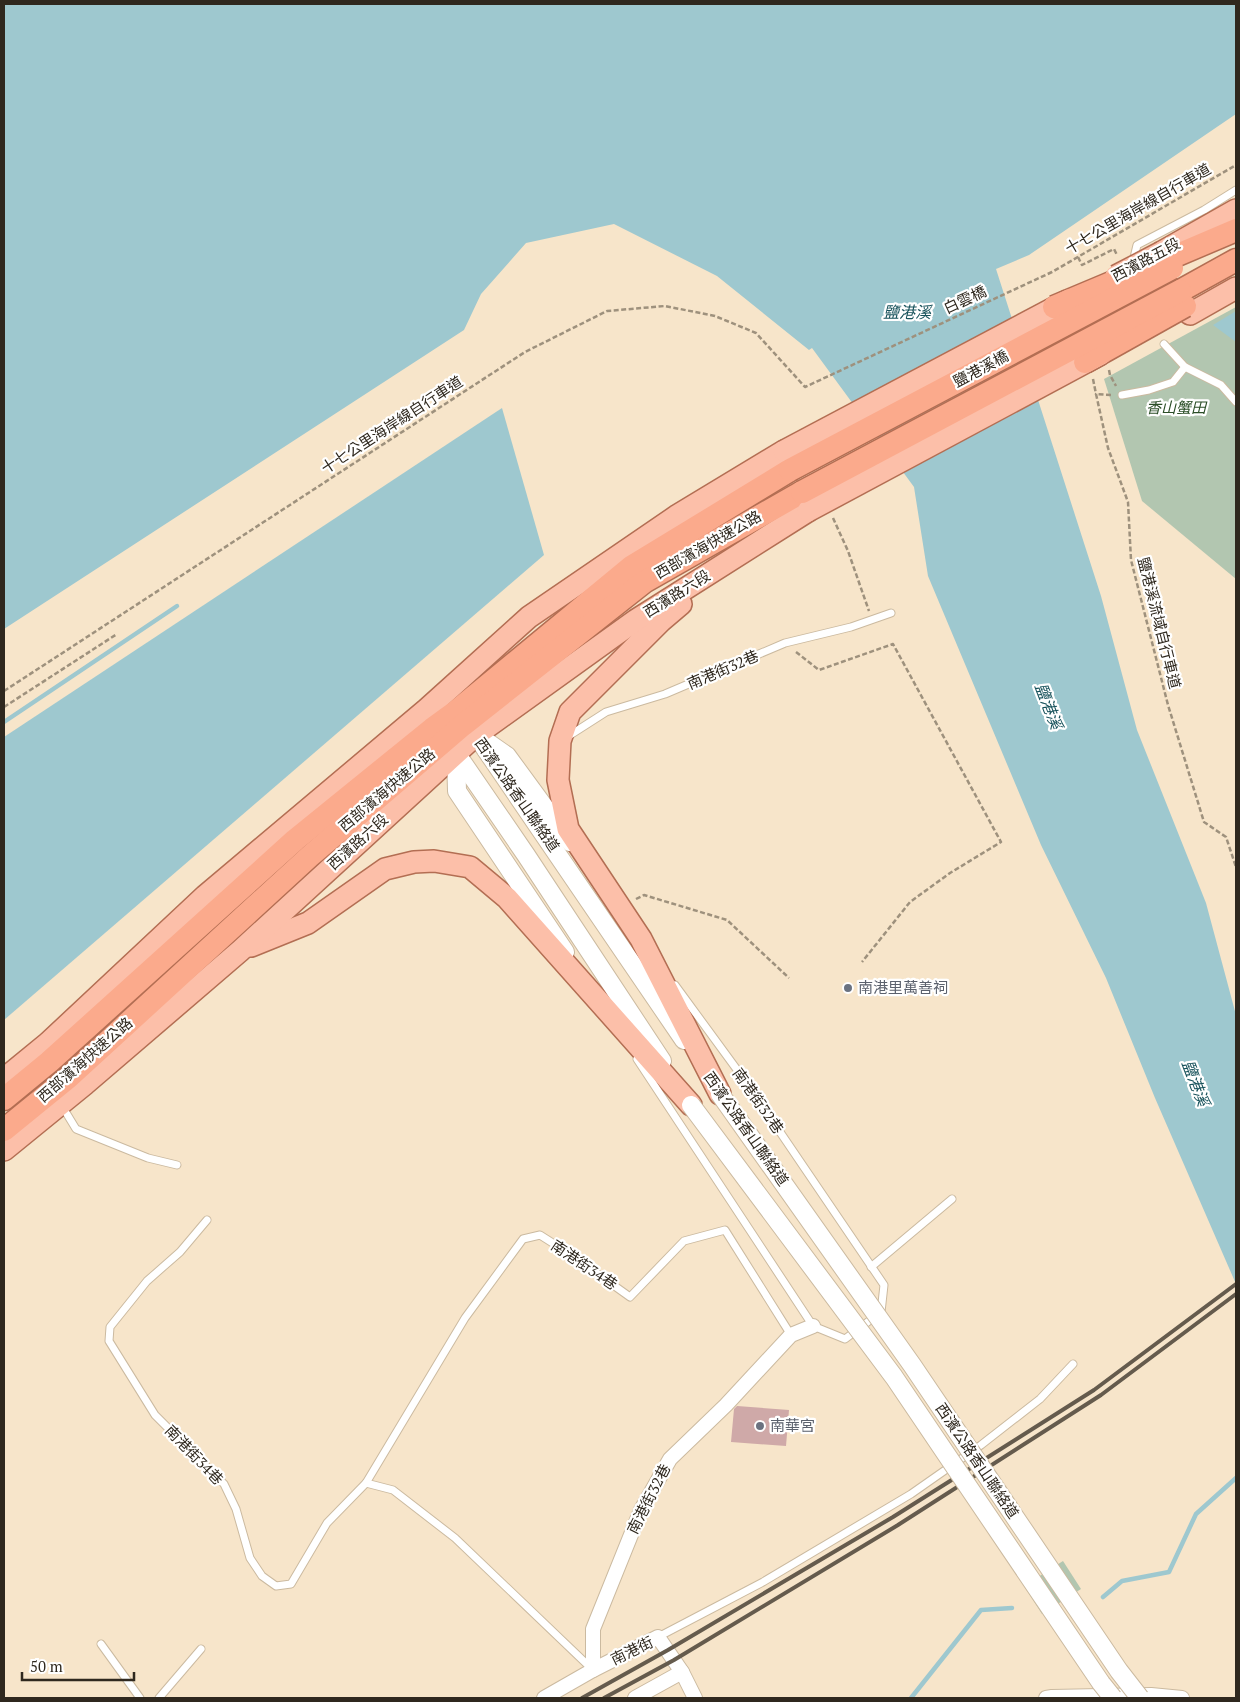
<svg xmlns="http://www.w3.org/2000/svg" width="1240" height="1702" viewBox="0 0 1240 1702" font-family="'PT Serif','Noto Sans TC',serif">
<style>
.green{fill:#b2c6b0}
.water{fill:#9ec8cf}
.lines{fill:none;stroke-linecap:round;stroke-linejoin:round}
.stream{stroke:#9ec8cf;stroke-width:4.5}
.building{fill:#cfa9a8}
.service-casing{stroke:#cbbaa0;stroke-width:9}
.minor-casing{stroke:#cbbaa0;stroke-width:16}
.tertiary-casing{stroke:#cbbaa0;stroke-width:20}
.primary-casing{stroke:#b36e53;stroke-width:24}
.trunk-casing{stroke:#b36e53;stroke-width:25}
.path{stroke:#9e917d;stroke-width:2.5;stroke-dasharray:5 2.5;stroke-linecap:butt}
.service{stroke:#fff;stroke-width:7}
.minor{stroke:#fff;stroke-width:14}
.tertiary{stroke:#fff;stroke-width:18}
.primary{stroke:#fcbfa9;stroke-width:21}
.trunk{stroke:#fbaa8c;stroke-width:22}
.rail{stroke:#655b4d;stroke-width:4}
.tertiary-bridge-casing{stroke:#cbbaa0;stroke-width:20;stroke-linecap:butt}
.primary-bridge-casing{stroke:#b36e53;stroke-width:24;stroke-linecap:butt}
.trunk-bridge-casing{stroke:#b36e53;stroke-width:25;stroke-linecap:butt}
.tertiary-bridge{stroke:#fff;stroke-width:18}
.primary-bridge{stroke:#fcbfa9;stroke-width:21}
.trunk-bridge{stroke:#fbaa8c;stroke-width:22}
.worship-dot{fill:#6b7280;stroke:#fff;stroke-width:2}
.labels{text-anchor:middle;stroke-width:4.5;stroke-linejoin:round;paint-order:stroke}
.street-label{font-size:15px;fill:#2f281e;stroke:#fff}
.park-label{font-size:15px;font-style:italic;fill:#2b4e27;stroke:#fff}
.worship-label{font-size:15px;fill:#5b616d;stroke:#fff;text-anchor:start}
.water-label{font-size:16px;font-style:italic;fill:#16515a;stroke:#fff}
</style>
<rect width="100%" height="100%" fill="#f7e5ca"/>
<g class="green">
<polygon points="1236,307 1236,579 1142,501 1104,379"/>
<polygon points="1063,1561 1081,1589 1042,1614 1024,1586"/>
</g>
<g class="water">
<polygon points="4,4 1236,4 1236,114 1029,255 996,269 1101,596 1137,730 1206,903 1236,1015 1236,1284 1155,1098 1106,978 1041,845 928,576 914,487 812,348 809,350 717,276 614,224 526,243 481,294 464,330 4,629"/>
<polygon points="1236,311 1236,342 1213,325"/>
<polygon points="502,408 544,555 4,1020 4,737"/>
</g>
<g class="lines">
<g class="stream">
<polyline points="4,722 177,606"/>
<polyline points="1103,1597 1122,1581 1169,1572 1196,1514 1236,1478"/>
<polyline points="911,1698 981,1610 1012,1608"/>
</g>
</g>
<polygon class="building" points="737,1406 789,1410 786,1446 731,1442 734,1409"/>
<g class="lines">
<g class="service-casing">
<g id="service">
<polyline points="1133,262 1137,245 1204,210 1236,190"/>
<polyline points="1164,344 1185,367 1221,385 1236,402"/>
<polyline points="1122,395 1149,390 1173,382 1185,367"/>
<polyline points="567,737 606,712 665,694 785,643 851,627 891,613"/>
<polyline points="637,1059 813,1326 845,1339 881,1312 884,1285 746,1082 675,985"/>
<polyline points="62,1106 76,1129 148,1158 177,1165"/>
<polyline points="207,1220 180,1252 147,1281 110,1327 109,1341 155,1415 224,1484 236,1509 250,1558 262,1576 276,1586 291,1584 327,1523 366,1483 393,1490 455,1538 593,1670"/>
<polyline points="871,1267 952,1199"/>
<polyline points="366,1483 465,1318 523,1239 540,1235 570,1254 630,1297 684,1241 725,1230 791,1335"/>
<polyline points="658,1637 763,1582 911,1494 981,1445 1040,1399 1073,1364"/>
<polyline points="101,1644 140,1698"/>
<polyline points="159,1698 201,1649"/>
</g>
</g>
<g class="minor-casing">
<g id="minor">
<polyline points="593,1670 593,1629 641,1510 670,1459 726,1405 791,1335 813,1326"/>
<polyline points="544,1698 593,1670 658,1637 682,1672 695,1698"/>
<polyline points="635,1698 682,1672"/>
<polyline points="1046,1698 1052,1697 1151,1695 1182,1698"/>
</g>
</g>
<g class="tertiary-casing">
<g id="tertiary">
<polyline points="466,728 476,735 684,1040"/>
<polyline points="484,740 507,756 570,842"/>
<polyline points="445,745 456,753 526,855 662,1061"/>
<polyline points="456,753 457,791 565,952"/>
</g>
</g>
<g class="primary-casing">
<g id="primary">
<polyline points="1162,252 1236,210"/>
<polyline points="1190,314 1236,288"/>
<polyline points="681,604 661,621 570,712 560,741 558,780 568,829 641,939 720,1094"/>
<polyline points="251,946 308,923 385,869 414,862 434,861 470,867 507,898 691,1105"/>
<polyline points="4,1079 48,1043 205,896 427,709 529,617 678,515 784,451"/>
<polyline points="4,1150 85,1084 240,951 476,735 636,620 808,511"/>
</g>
</g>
<g class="trunk-casing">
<g id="trunk">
<polyline points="1168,259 1236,230"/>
<polyline points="1180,291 1236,260"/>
<polyline points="4,1099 49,1062 295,840 432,729 454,713 631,567 790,470"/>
<polyline points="4,1130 69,1077 310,856 463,725 644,582 802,492"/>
</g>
</g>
<g class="path">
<polyline points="1078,257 1082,265 1114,249 1117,255"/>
<polyline points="1109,370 1110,375 1116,386"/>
<polyline points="1093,379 1096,394"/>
<polyline points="1111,395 1096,394 1108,448 1128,502 1131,560 1168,705 1204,822 1226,837 1236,867"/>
<polyline points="833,518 848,551 869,611"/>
<polyline points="796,652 819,670 893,644 1001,842 950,873 910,902 862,962"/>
<polyline points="4,691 525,352 607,311 665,306 715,316 756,333 805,387 1052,272 1236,165"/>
<polyline points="4,707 117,634"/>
<polyline points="636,899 644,895 727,920 789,978"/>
</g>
<use href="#service" class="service"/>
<use href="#minor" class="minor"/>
<use href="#tertiary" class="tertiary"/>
<use href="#primary" class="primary"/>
<use href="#trunk" class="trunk"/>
<g class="rail">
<polyline points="582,1698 668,1650 893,1517 1094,1390 1236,1284"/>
<polyline points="604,1698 674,1660 898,1525 1101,1395 1236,1294"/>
</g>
<g class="tertiary-bridge-casing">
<g id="tertiary-bridge">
<polyline points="720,1094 912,1365 1119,1671 1140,1698"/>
<polyline points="691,1105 894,1377 1101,1683 1113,1698"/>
</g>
</g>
<g class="primary-bridge-casing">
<g id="primary-bridge">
<polyline points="1116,276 1162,252"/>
<polyline points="784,451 1069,300"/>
<polyline points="808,511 1101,354"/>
</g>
</g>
<g class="trunk-bridge-casing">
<g id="trunk-bridge">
<polyline points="1054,307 1135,273"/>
<polyline points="1085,362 1185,306"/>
<polyline points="790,470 1172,268"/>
<polyline points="802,492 1180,291"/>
</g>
</g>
<use href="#tertiary-bridge" class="tertiary-bridge"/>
<use href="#primary-bridge" class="primary-bridge"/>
<use href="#trunk-bridge" class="trunk-bridge"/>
</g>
<g class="worship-dot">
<circle cx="848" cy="988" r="5"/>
<circle cx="760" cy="1426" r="5"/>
</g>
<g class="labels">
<g class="street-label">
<text transform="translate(1138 209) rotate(-30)" y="5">十七公里海岸線自行車道</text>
<text transform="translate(1146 260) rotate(-28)" y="5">西濱路五段</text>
<text transform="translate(965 300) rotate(-25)" y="5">白雲橋</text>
<text transform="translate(981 369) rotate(-28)" y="5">鹽港溪橋</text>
<text transform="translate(392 425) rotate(-33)" y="5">十七公里海岸線自行車道</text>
<text transform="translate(708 545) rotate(-30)" y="5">西部濱海快速公路</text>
<text transform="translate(677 594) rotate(-32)" y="5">西濱路六段</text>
<text transform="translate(1159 623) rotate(76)" y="5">鹽港溪流域自行車道</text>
<text transform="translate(723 670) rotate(-23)" y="5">南港街32巷</text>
<text transform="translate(387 790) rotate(-40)" y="5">西部濱海快速公路</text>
<text transform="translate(517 795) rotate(55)" y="5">西濱公路香山聯絡道</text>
<text transform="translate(358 842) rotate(-42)" y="5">西濱路六段</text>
<text transform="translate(85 1060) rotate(-41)" y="5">西部濱海快速公路</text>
<text transform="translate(758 1101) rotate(55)" y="5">南港街32巷</text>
<text transform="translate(746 1129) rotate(55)" y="5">西濱公路香山聯絡道</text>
<text transform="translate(584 1265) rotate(34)" y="5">南港街34巷</text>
<text transform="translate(194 1455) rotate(46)" y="5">南港街34巷</text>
<text transform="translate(977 1461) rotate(56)" y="5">西濱公路香山聯絡道</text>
<text transform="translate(649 1499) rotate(-63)" y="5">南港街32巷</text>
<text transform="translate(632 1651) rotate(-26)" y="5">南港街</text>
</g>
<g class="park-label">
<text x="1176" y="413">香山蟹田</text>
</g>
<g class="worship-label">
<text x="858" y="993">南港里萬善祠</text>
<text x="770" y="1431">南華宮</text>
</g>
<g class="water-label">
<text x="907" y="318">鹽港溪</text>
<text transform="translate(1049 706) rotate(69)" y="6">鹽港溪</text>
<text transform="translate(1196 1083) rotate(69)" y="6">鹽港溪</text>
</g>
</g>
<rect width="1240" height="1702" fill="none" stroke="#2f281e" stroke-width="10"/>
<path d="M22 1672v8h112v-8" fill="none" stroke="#2f281e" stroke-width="2.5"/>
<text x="30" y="1672" font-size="15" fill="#2f281e" stroke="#ffffff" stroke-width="4" paint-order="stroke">50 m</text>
</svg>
